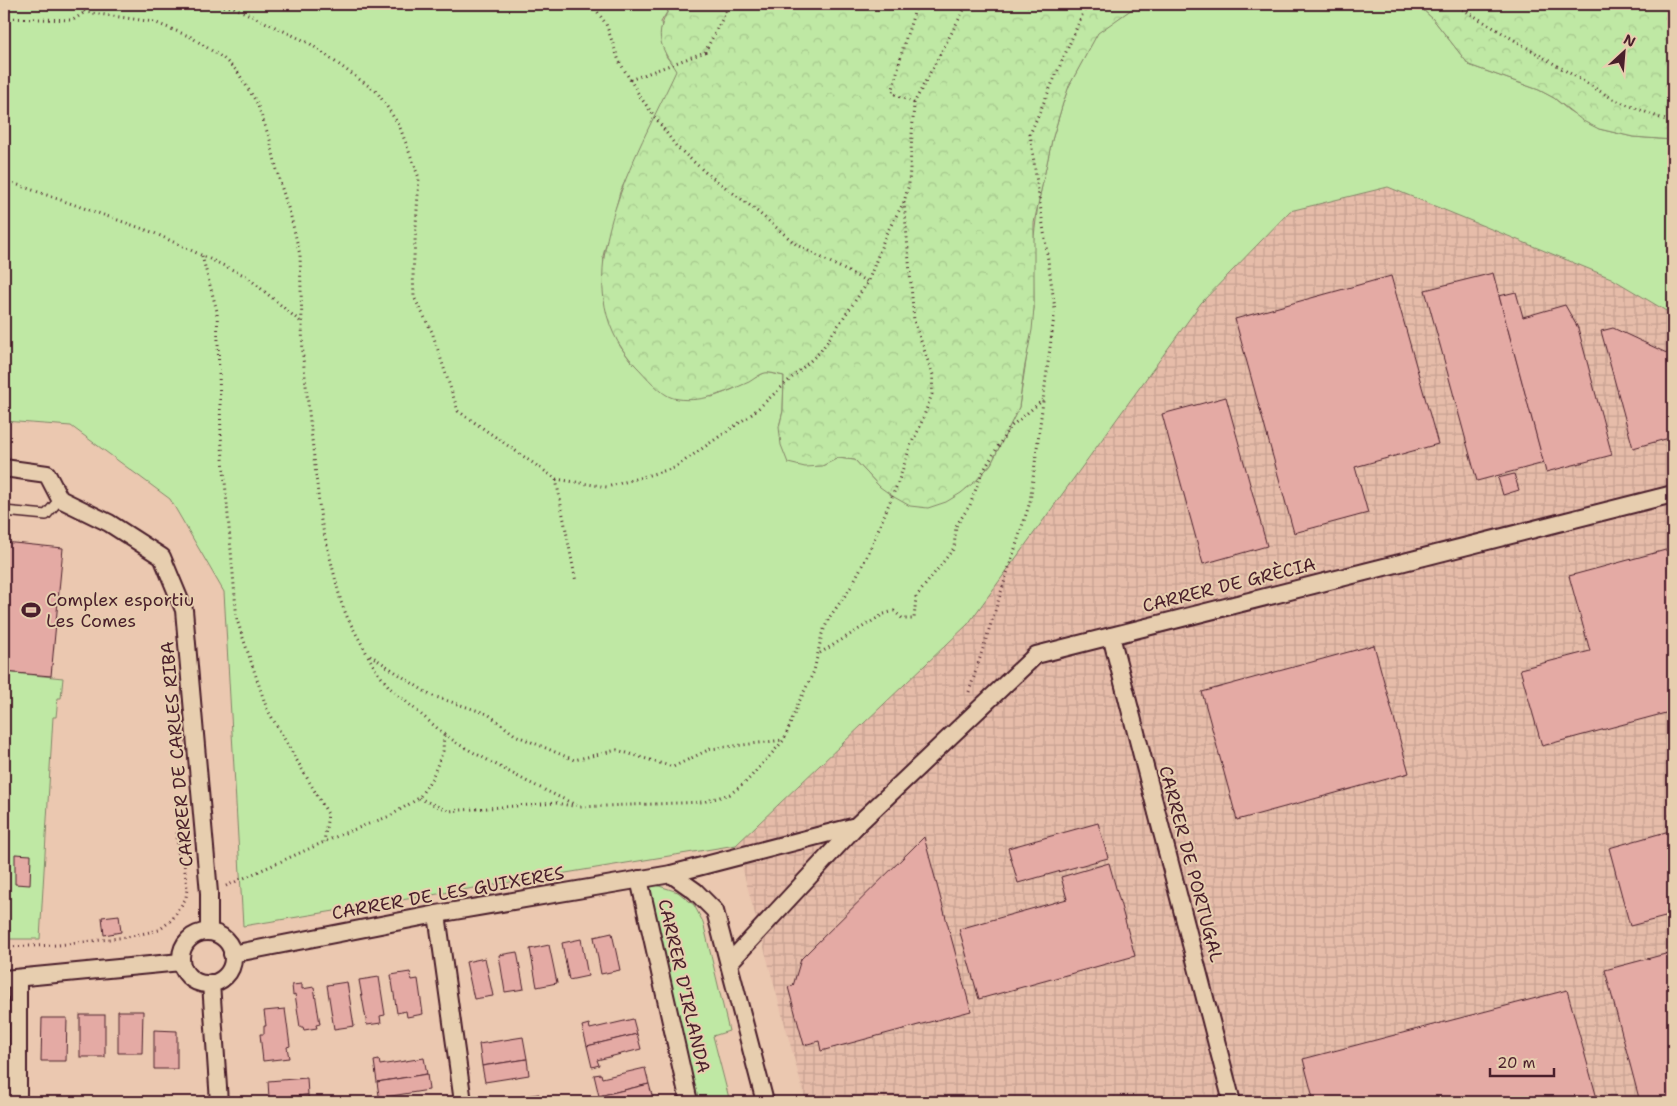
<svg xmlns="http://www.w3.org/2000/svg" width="1677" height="1106" viewBox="0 0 1677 1106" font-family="'Shantell Sans',sans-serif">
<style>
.industrial{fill:url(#industrial-grid)}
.green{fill:#bfe8a4;stroke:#848468}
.forest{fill:url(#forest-crowns);stroke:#848468}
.building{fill:#e4aaa4;stroke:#4a1f2b}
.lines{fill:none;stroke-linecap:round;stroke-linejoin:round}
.lane-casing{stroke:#4a1f2b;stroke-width:12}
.street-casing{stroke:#4a1f2b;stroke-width:20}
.path{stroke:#4a1f2b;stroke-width:3;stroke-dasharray:1 4;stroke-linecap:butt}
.lane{stroke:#e7ceaf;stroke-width:9}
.street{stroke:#e7ceaf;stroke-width:16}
.labels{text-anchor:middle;stroke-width:4;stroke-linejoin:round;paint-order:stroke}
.street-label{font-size:18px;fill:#4a1f2b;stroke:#e7ceaf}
.poi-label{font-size:18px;fill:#4a1f2b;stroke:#e7ceaf;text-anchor:start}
</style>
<defs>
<pattern id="industrial-grid" width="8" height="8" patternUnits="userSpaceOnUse" patternTransform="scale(1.25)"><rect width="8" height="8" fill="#e6bca9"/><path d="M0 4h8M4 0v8" fill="none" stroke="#c7a192"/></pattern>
<pattern id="forest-crowns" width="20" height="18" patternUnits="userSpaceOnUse" patternTransform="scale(1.25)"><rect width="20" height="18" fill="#bfe8a4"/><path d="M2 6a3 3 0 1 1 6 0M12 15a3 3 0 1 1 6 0" fill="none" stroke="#a6c78d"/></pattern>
</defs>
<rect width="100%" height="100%" fill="#ebc8b0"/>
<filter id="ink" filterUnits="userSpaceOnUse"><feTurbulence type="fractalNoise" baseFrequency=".02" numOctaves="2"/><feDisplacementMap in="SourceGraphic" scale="10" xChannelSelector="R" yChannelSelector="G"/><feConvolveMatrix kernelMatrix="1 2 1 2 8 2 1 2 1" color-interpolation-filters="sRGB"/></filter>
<g filter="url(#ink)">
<polygon class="industrial" points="1388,187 1611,278 1673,315 1673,1102 806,1102 736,845 968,624 1201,303 1290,211"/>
<g class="green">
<polygon points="4,4 672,4 661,22 666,56 677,71 620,192 603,256 620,346 630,360 655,385 712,397 731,390 766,372 784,376 783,411 779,427 822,466 838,458 855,460 880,487 978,479 991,464 1019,407 1034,308 1033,244 1038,204 1052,140 1063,103 1069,86 1098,32 1139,4 1417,4 1433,19 1469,65 1539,90 1554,98 1568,110 1599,129 1633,137 1673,140 1673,315 1611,278 1388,187 1290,211 1201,303 968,624 736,845 243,926 224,592 170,499 71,426 4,421"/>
<polygon points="4,672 63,678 61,698 58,698 56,717 53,717 40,939 4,939"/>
<polygon points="656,885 678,892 694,905 703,922 729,1031 713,1036 730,1102 698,1102 647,888"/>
</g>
<g class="forest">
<path d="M 672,4 L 1139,4 L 1098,33 L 1069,86 L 1063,103 L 1052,140 L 1034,223 L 1034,308 L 1032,330 L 1024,370 L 1019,407 L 991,464 L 978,479 L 961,493 L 946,502 L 928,508 L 910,506 L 894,497 L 880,487 L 855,460 L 838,458 L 822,466 L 805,467 L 788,463 L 781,445 L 779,427 L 783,411 L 784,376 C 779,375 770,372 765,373 C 760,374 754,379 749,382 C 724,393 700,404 673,398 C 661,395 645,375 636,366 C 557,284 638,154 676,71 C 658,43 654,34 672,4 Z"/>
<polygon points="1417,4 1673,4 1673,140 1633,137 1599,129 1583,121 1554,98 1539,90 1469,65 1433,19"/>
</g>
<g class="building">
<polygon points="1493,273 1544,463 1477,481 1425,290"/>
<polygon points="1391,276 1438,444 1355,467 1368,513 1294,533 1235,319"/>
<polygon points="1516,292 1523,317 1565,305 1578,328 1612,455 1546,472 1499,296"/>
<polygon points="1613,328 1673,356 1673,437 1633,448 1601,331"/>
<polygon points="1226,397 1267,546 1203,564 1162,414"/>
<polygon points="1514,474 1519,490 1503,495 1498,478"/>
<polygon points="4,542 63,548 51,676 4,672"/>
<polygon points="1673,548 1673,711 1542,746 1520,669 1590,651 1569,576"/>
<polygon points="1374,645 1409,773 1237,820 1202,692"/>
<polygon points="1098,823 1108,858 1018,883 1008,848"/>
<polygon points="1673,830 1673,915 1630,926 1609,848"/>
<polygon points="924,837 971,1011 821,1051 819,1041 804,1045 788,987 793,986 801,959"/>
<polygon points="15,854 31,855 30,885 15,884"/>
<polygon points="1109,863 1135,956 979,999 959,929 1067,899 1061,877"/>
<polygon points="119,915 121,932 104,935 102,917"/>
<polygon points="612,933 620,970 601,974 594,937"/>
<polygon points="581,939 588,976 569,980 562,943"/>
<polygon points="549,945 557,983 537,987 530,949"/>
<polygon points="517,952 524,989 505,992 499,955"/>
<polygon points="1673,952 1673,1102 1640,1102 1605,970"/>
<polygon points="485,958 493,996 474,999 466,962"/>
<polygon points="410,972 412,980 418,979 423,1014 407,1017 406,1011 397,1013 391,975"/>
<polygon points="379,977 385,1015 380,1016 381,1023 367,1025 359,980"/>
<polygon points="347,982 354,1026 334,1029 327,985"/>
<polygon points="302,984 302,989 314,987 320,1024 316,1025 317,1028 304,1030 303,1027 300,1027 295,994 293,995 292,985"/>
<polygon points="1567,990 1598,1102 1314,1102 1303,1059"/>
<polygon points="285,1009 290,1046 287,1047 289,1058 263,1061 260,1034 264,1034 264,1026 266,1026 264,1011"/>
<polygon points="118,1011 143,1011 142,1053 118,1053"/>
<rect x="80" y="1015" width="25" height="42"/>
<polygon points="42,1018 67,1018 66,1061 41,1061"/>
<polygon points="633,1019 637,1034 587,1046 582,1026 589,1024 590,1029"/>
<polygon points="154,1030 177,1031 177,1069 154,1069"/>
<polygon points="637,1034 641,1049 597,1060 599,1065 592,1067 587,1046"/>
<polygon points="523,1037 527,1059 482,1066 479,1044"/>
<polygon points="424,1058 427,1074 377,1082 374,1061 379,1060 380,1065"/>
<polygon points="527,1059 529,1075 485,1082 482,1066"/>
<polygon points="645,1068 649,1084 599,1096 594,1075 601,1074 602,1078"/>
<polygon points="427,1074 429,1090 385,1097 386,1102 380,1102 377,1082"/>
<polygon points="307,1078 308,1095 269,1098 268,1081"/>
<polygon points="649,1084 653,1099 639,1102 601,1102 599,1096"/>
<polygon points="539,1094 540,1102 488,1102 488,1101"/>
<polygon points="308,1095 309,1102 269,1102 269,1098"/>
</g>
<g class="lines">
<g class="lane-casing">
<polyline id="lane" points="4,511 46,515 60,499"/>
</g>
<g class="street-casing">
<g id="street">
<polyline points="4,468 47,474 60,499 109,523 162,557 184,610 209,893 209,932"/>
<polyline points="1111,636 1232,1102"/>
<polyline points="671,874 695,891 715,911 765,1102"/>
<polyline points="639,879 689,1102"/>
<polyline points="437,914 463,1102"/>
<circle cx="207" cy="958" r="26"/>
<polyline points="232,954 437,914 671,874 856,826 1036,655 1673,494"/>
<polyline points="729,963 856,826"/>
<polyline points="4,979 181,962"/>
<polyline points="18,979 18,1102"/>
<polyline points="211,983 219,1102"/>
</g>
</g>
<g class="path">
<polyline points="77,4 85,12 154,22 191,37 223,58 237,71 257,103 270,140 279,179 291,217 300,255 303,358 321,521 341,602 348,619 377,672 390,688 444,734 460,745 526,781 580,807 703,802 730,794 745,783 784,740 798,704 814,671 822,634 829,618 851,587 868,554 899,480 911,444 919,429 932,394 933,375 914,321 904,202"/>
<polyline points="199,4 233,7 309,43 377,92 399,125 419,178 413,273 414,297 432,332 458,411 556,479 576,582"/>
<polyline points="592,4 606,24 619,61 641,98 676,146 705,172 752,207 797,245 868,282"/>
<polyline points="1454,4 1613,99 1673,123"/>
<polyline points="4,18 73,20 85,12"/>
<polyline points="630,80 705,52 730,4"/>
<polyline points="914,103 892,93 904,44 917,4"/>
<polyline points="4,180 152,232 246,276 302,323"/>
<polyline points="202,256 217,311 221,435 237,620 267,709 328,814 324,842"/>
<polyline points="556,479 607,487 674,468 752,414 820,352 868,282 886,234 904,202 909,184 914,103 967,4"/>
<polyline points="820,653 884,614 894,611 903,619 914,619 916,597 954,548 956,526 970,505 981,475 1009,428 1043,400"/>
<polyline points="370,655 430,695 488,714 515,735 574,760 617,750 673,767 710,749 783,740"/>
<polyline points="969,692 1030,502 1055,309 1030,134 1087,4"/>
<polyline points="419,798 448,811 556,803 573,806"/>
<polyline points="226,886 342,834 390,816 419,798 432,778 443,751 444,734"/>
<polyline points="4,947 58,945 127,937 159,930 172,920 186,898 187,888 184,863 178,854 177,832"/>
</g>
<use href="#lane" class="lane"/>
<use href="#street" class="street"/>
</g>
</g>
<defs>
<g id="stadium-bare" transform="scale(1.5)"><path d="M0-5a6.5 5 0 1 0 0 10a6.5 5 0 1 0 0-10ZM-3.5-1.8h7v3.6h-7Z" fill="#4a1f2b" stroke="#e7ceaf" stroke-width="2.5" paint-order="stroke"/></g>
</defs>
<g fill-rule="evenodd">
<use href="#stadium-bare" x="31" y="610"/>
</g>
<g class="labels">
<g class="street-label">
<text transform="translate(1229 585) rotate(-14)" y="6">CARRER DE GRÈCIA</text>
<text transform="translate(177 754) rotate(-95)" y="6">CARRER DE CARLES RIBA</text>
<text transform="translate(1191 864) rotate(75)" y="6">CARRER DE PORTUGAL</text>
<text transform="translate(448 893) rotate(-10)" y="6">CARRER DE LES GUIXERES</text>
<text transform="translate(684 986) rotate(77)" y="6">CARRER D'IRLANDA</text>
</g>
<g class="poi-label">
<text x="46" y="606">Complex esportiu<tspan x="46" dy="21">Les Comes</tspan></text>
</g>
</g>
<rect width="1677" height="1106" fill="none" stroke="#e7ceaf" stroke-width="20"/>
<rect x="10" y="10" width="1657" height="1086" fill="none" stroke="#4a1f2b" stroke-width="2" filter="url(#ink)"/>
<g transform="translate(1624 52) rotate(26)" stroke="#e7ceaf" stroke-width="4" paint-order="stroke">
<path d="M0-4L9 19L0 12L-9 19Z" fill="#4a1f2b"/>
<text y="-8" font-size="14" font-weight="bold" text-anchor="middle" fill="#4a1f2b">N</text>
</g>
<path d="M1490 1068v8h64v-8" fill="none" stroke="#4a1f2b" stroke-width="2.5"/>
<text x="1497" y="1068" font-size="15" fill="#4a1f2b" stroke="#e7ceaf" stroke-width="4" paint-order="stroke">20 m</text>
</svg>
